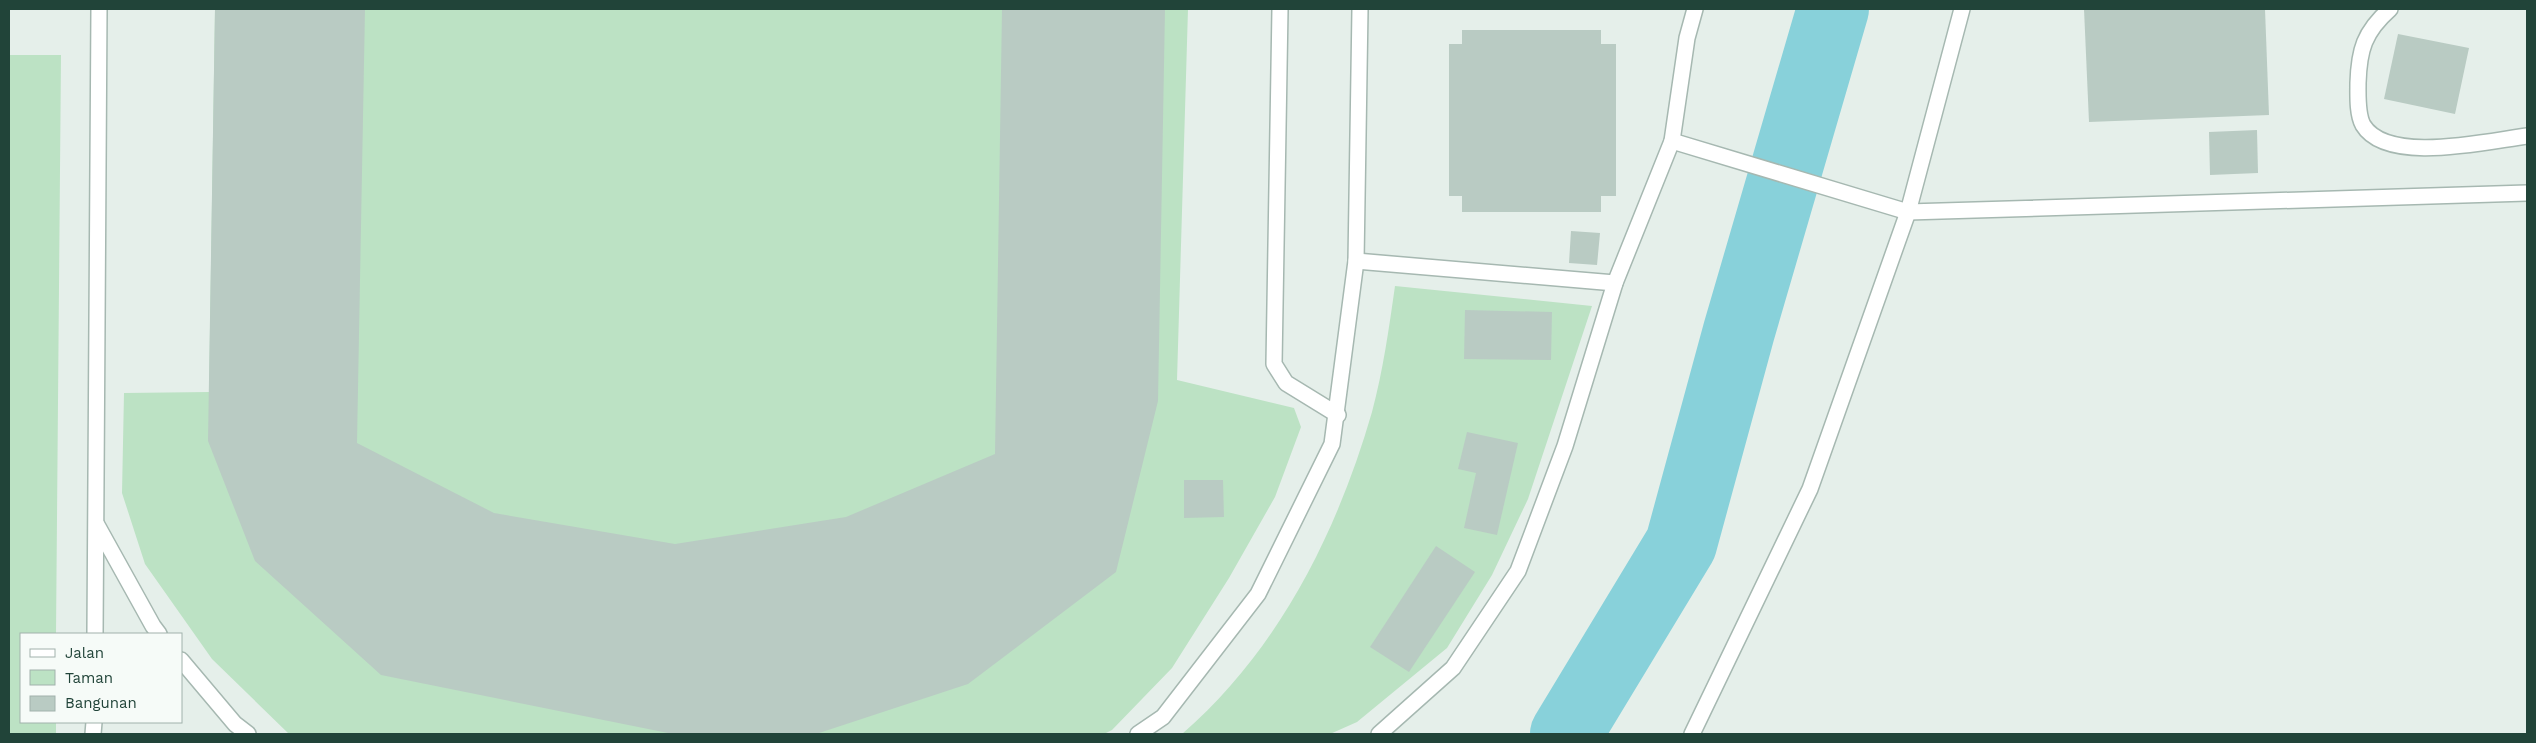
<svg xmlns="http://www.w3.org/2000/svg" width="2536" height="743" viewBox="0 0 2536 743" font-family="'Work Sans',sans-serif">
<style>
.green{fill:#bce2c4}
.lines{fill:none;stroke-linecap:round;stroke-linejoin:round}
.river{stroke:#88d1da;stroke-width:72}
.building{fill:#b9cbc3}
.lane-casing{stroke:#a6b8b1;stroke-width:18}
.street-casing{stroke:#a6b8b1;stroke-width:18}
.lane{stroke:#fff;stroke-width:15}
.street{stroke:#fff;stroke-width:15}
</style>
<rect width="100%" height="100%" fill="#e5efea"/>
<g class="green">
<polygon points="215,9 1188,9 1177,380 1294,408 1301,427 1275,497 1229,578 1172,668 1112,730 1104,734 289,734 212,659 145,564 122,493 124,393 209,392"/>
<polygon points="9,55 61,55 56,634 21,634 21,722 56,722 56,734 9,734"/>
<path d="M 1395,286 L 1592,306 L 1528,499 L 1492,575 L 1447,648 L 1357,722 L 1330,734 L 1182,734 C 1278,651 1337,533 1372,412 C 1383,371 1389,328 1395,286 Z"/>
</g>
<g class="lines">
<polyline class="river" points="1566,734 1681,544 1739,331 1833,9"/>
</g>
<g class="building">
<polygon points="215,9 365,9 357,443 494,513 675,544 846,517 995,454 1002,9 1165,9 1158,401 1116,572 968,684 816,734 673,734 381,675 255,561 208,441"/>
<polygon points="2084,9 2265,9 2269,115 2089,122"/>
<polygon points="1462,30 1601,30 1601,44 1616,44 1616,196 1601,196 1601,212 1462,212 1462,196 1449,196 1449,44 1462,44"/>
<polygon points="2398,34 2469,48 2455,114 2384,99"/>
<polygon points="2257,130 2258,173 2210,175 2209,132"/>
<polygon points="1571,231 1600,233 1597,265 1569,263"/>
<polygon points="1465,310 1552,312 1551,360 1464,359"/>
<polygon points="1467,432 1518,443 1497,535 1464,528 1476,473 1458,469"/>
<polygon points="1184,480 1223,480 1224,517 1184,518"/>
<polygon points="1436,546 1475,572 1409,672 1370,647"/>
</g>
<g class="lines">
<g class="lane-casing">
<g id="lane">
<polyline points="1280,9 1274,364 1286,383 1338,415"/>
<polyline points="1356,261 1615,283"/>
<polyline points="97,525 153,626 159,634"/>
<polyline points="95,634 99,9"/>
<polyline points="181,660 235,724 248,734"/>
<polyline points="93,734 94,722"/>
<polyline points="1138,734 1163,717 1258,594 1332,444 1356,261 1360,9"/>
</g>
</g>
<g class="street-casing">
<g id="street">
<path d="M 2390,9 C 2364,32 2359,50 2358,83 C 2358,95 2357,114 2363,125 C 2387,165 2487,141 2527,136"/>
<polyline points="1672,141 1908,212 2527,193"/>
<polyline points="1379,734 1453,668 1518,571 1565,446 1615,283 1672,141 1687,38 1695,9"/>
<polyline points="1692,734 1810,489 1908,212 1962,9"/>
</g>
</g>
<use href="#lane" class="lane"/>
<use href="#street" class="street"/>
</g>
<rect width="2536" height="743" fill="none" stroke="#214439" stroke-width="20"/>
<rect x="20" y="633" width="162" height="90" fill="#f6fbf8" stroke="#a1b2ac"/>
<rect x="30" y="649" width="25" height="8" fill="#ffffff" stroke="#a1b2ac"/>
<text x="65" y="658" font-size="15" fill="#214439">Jalan</text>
<rect x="30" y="670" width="25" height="15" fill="#bce2c4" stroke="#a1b2ac"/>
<text x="65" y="683" font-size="15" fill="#214439">Taman</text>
<rect x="30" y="696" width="25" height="15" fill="#b9cbc3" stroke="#a1b2ac"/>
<text x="65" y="708" font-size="15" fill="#214439">Bangunan</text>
</svg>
